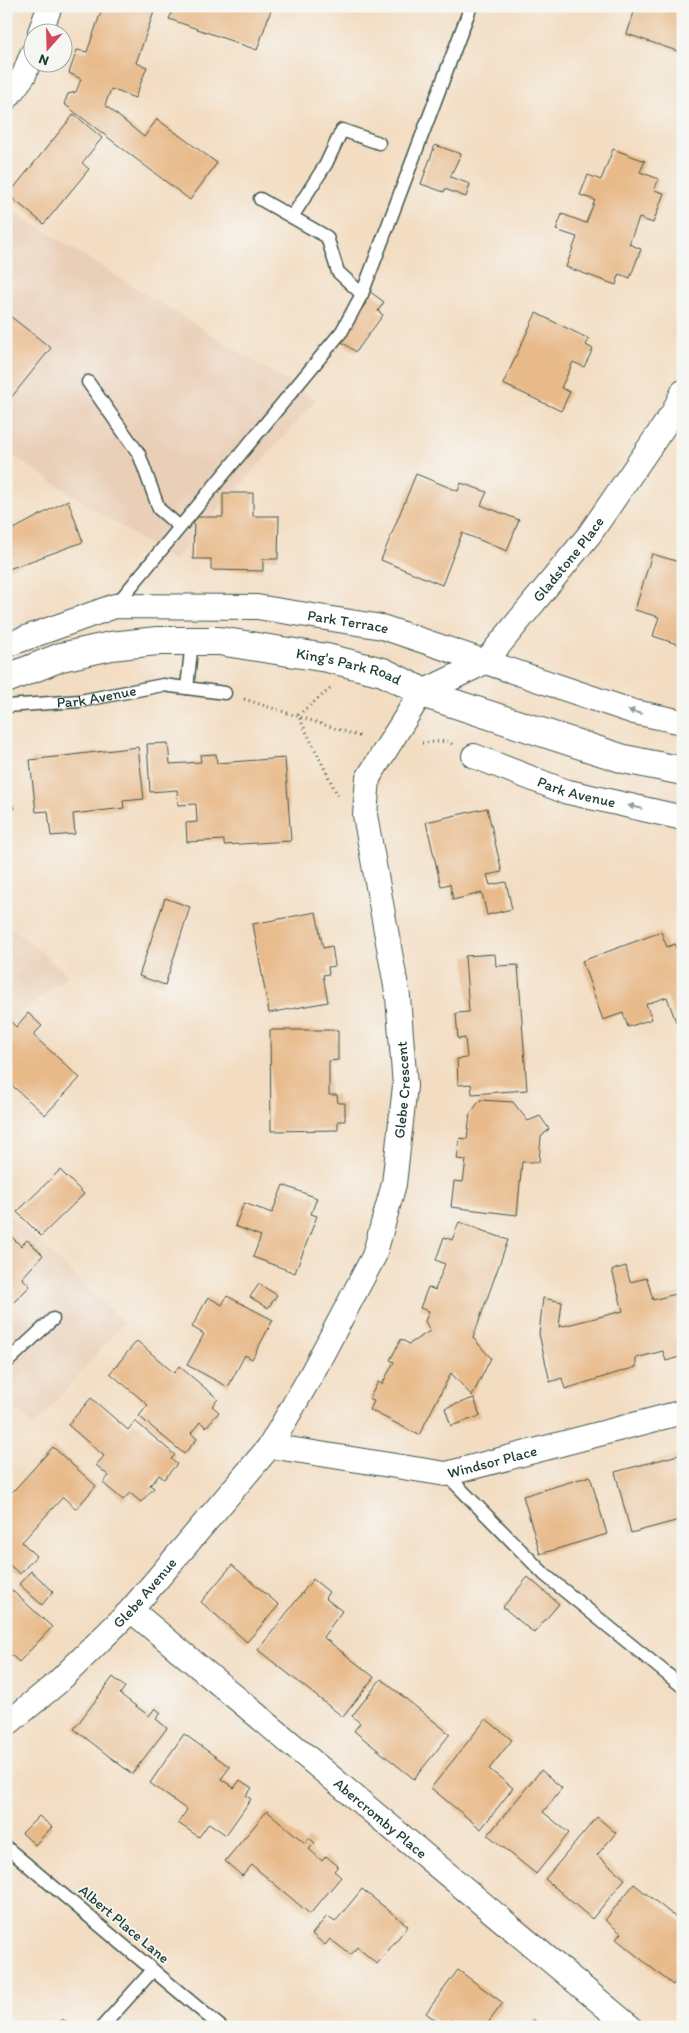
<svg xmlns="http://www.w3.org/2000/svg" width="689" height="2033" viewBox="0 0 689 2033" font-family="Itim,sans-serif">
<style>
.built{fill:#eacfb8}
.building{fill:#e8ba8a}
.lines{fill:none;stroke-linecap:round;stroke-linejoin:round}
.service-casing{stroke:#3f5549;stroke-width:15}
.minor-casing{stroke:#3f5549;stroke-width:26}
.tertiary-casing{stroke:#3f5549;stroke-width:30}
.path{stroke:#3f5549;stroke-width:3;stroke-dasharray:1 4;stroke-linecap:butt}
.service{stroke:#fff;stroke-width:12}
.minor{stroke:#fff;stroke-width:24}
.tertiary{stroke:#fff;stroke-width:28}
.oneway{fill:#8f9e9a}
.labels{text-anchor:middle;stroke-width:4;stroke-linejoin:round;paint-order:stroke}
.street-label{font-size:15px;fill:#1f3d34;stroke:#f6f6f2}
</style>
<rect width="100%" height="100%" fill="#f6f6f2"/>
<filter id="ink" filterUnits="userSpaceOnUse"><feTurbulence type="fractalNoise" baseFrequency=".02" numOctaves="2"/><feDisplacementMap in="SourceGraphic" scale="10" xChannelSelector="R" yChannelSelector="G"/><feConvolveMatrix kernelMatrix="1 2 1 2 8 2 1 2 1" color-interpolation-filters="sRGB"/></filter>
<filter id="wash" filterUnits="userSpaceOnUse"><feTurbulence type="fractalNoise" baseFrequency=".0096" numOctaves="4" result="noise"/><feDisplacementMap in="SourceGraphic" scale="20" xChannelSelector="R" yChannelSelector="G"/><feGaussianBlur stdDeviation="1.12" result="paint"/><feColorMatrix in="noise" values="0 0 0 0 0 0 0 0 0 0 0 0 0 0 0 0 0 1.4 0 .05"/><feComposite in="paint" operator="in"/></filter>
<g filter="url(#wash)">
<rect width="100%" height="100%" fill="#f3ddc2"/>
<g class="built">
<polygon points="6,207 316,400 173,561 6,451"/>
<polygon points="6,923 68,975 6,1026"/>
<polygon points="6,1211 124,1322 35,1426 6,1402"/>
</g>
<g id="blocks">
<g class="building">
<polygon points="103,6 156,6 136,63 147,67 135,98 111,89 105,105 144,137 157,119 217,163 190,200 64,104 68,94 76,92 81,79 69,73 77,50 87,52"/>
<polygon points="162,6 269,6 272,7 257,50 169,19 173,10"/>
<polygon points="636,6 683,6 683,53 627,34"/>
<polygon points="74,114 102,138 82,163 89,169 44,224 8,195"/>
<polygon points="435,145 461,154 450,177 470,184 466,197 445,189 444,192 421,184"/>
<polygon points="613,149 645,161 640,172 659,179 654,190 664,193 653,223 639,218 629,244 641,249 630,278 619,274 616,285 566,267 577,237 556,230 562,214 586,223 595,200 580,195 588,175 601,180"/>
<polygon points="369,291 384,302 378,311 383,315 356,352 339,340 366,303 362,300"/>
<polygon points="536,313 589,339 586,345 593,349 584,367 573,362 561,388 570,392 561,411 503,384"/>
<polygon points="10,316 51,348 6,404 6,321"/>
<polygon points="416,474 458,491 461,483 487,492 481,505 519,520 507,551 462,533 442,585 381,560"/>
<polygon points="223,493 253,493 253,516 279,516 278,559 263,559 263,571 211,570 211,559 193,559 194,517 223,517"/>
<polygon points="68,500 83,542 6,570 6,516 14,529"/>
<polygon points="652,554 683,563 683,646 653,636 659,617 635,610"/>
<polygon points="168,743 170,764 201,762 200,755 216,754 217,763 285,758 291,841 224,845 224,840 187,842 186,823 197,822 196,804 178,805 177,790 150,792 147,744"/>
<polygon points="138,747 144,799 123,801 124,808 73,814 75,834 51,836 48,811 36,812 30,760"/>
<polygon points="6,789 14,809 6,812"/>
<polygon points="487,808 502,872 487,875 490,885 506,882 512,909 487,915 482,893 453,900 450,884 441,886 426,822"/>
<polygon points="165,898 190,907 165,985 139,976"/>
<polygon points="316,912 323,948 332,946 335,966 328,967 329,974 323,975 328,1002 269,1013 253,924"/>
<polygon points="661,932 667,947 675,944 683,967 683,1020 676,1022 667,997 646,1004 652,1019 628,1027 623,1013 603,1020 582,961"/>
<polygon points="495,954 496,966 518,965 527,1090 472,1094 471,1084 458,1085 457,1059 467,1058 465,1038 458,1039 456,1013 469,1012 465,956"/>
<polygon points="28,1013 42,1026 33,1035 80,1078 45,1115 6,1080 6,1063 13,1057 6,1050 6,1017 16,1027"/>
<polygon points="270,1030 338,1030 338,1060 329,1061 329,1095 337,1095 338,1103 345,1103 345,1121 338,1121 338,1130 271,1131"/>
<polygon points="480,1100 513,1102 528,1121 540,1116 549,1129 541,1137 539,1162 522,1162 517,1215 451,1207 454,1181 463,1182 466,1160 457,1159 460,1138 467,1139 470,1114"/>
<polygon points="60,1170 84,1194 41,1236 17,1212"/>
<polygon points="283,1185 317,1198 311,1214 317,1216 295,1273 253,1257 261,1236 235,1226 244,1203 272,1213"/>
<polygon points="459,1222 508,1240 473,1338 491,1358 472,1396 451,1373 419,1435 370,1410 374,1401 369,1399 378,1382 382,1384 394,1362 390,1360 401,1339 409,1344 430,1331 425,1321 429,1311 420,1308 428,1287 435,1290 445,1264 436,1260 444,1237 452,1240"/>
<polygon points="6,1231 21,1246 27,1240 43,1255 22,1278 30,1286 7,1309"/>
<polygon points="626,1266 630,1282 647,1278 653,1300 683,1292 683,1356 666,1361 663,1351 636,1358 636,1367 565,1389 562,1378 550,1382 539,1334 543,1298 562,1302 559,1327 623,1311 612,1270"/>
<polygon points="259,1284 277,1295 268,1308 250,1297"/>
<polygon points="227,1296 273,1320 252,1359 245,1355 228,1387 187,1365 204,1334 192,1327 208,1297 222,1305"/>
<polygon points="137,1341 174,1373 179,1366 218,1399 212,1406 219,1412 206,1427 200,1422 191,1433 197,1439 184,1454 139,1416 148,1405 110,1373"/>
<polygon points="91,1398 128,1430 135,1421 175,1455 171,1459 177,1464 164,1479 159,1475 150,1485 154,1488 141,1502 130,1493 123,1500 103,1483 109,1476 96,1465 104,1456 68,1425"/>
<polygon points="474,1398 480,1416 451,1426 445,1408"/>
<polygon points="53,1447 96,1486 76,1509 63,1497 22,1542 36,1556 20,1574 6,1562 6,1499"/>
<polygon points="682,1454 683,1519 631,1533 615,1472"/>
<polygon points="590,1476 607,1534 540,1554 523,1496"/>
<polygon points="232,1565 279,1605 247,1642 201,1602"/>
<polygon points="31,1571 53,1591 42,1605 19,1584"/>
<polygon points="528,1577 559,1604 534,1633 503,1607"/>
<polygon points="313,1579 329,1592 325,1598 342,1611 323,1637 374,1677 343,1717 258,1650"/>
<polygon points="6,1585 52,1627 19,1662 6,1650"/>
<polygon points="113,1677 125,1687 120,1694 149,1716 155,1708 161,1713 156,1719 167,1728 132,1774 74,1729"/>
<polygon points="381,1679 450,1734 414,1779 354,1731 360,1723 352,1716"/>
<polygon points="486,1719 512,1740 489,1769 513,1788 481,1829 431,1788"/>
<polygon points="184,1734 230,1767 221,1779 234,1788 240,1780 252,1788 246,1796 251,1799 226,1835 209,1823 199,1837 178,1823 187,1810 150,1783"/>
<polygon points="541,1770 562,1788 543,1812 569,1833 536,1874 488,1835"/>
<polygon points="267,1811 305,1843 309,1838 315,1843 309,1849 322,1861 326,1856 338,1866 334,1871 341,1877 310,1914 252,1865 242,1876 225,1861"/>
<polygon points="39,1816 52,1827 35,1845 22,1833"/>
<polygon points="597,1817 616,1833 597,1855 625,1879 592,1919 545,1879"/>
<polygon points="634,1884 683,1923 683,1973 673,1985 616,1939 621,1933 605,1920"/>
<polygon points="362,1889 408,1926 377,1964 357,1947 351,1955 330,1939 325,1945 312,1934 327,1916 335,1922"/>
<polygon points="458,1970 503,2003 485,2027 461,2027 451,2020 444,2027 426,2013"/>
<polygon points="62,2019 73,2027 56,2027"/>
<polygon points="533,2019 542,2027 527,2027"/>
</g>
</g>
</g>
<g filter="url(#ink)">
<use href="#blocks" fill-opacity="0" stroke="#3f5549" stroke-width="1"/>
<g class="lines">
<g class="service-casing">
<g id="service">
<polyline points="260,199 327,237 338,272 362,294"/>
<polyline points="292,217 326,164 342,130 379,143"/>
<polyline points="88,382 139,454 159,509 180,527"/>
<polyline points="115,606 342,331 362,294 471,6"/>
<polyline points="187,688 192,641"/>
<path id="s1" d="M 6,706 L 80,701 L 163,685 L 225,693"/>
<polyline points="6,1363 53,1319"/>
<polyline points="446,1474 545,1575 683,1687"/>
<polyline points="6,1847 221,2027"/>
<polyline points="102,2027 153,1970"/>
</g>
</g>
<g class="minor-casing">
<g id="minor">
<polyline points="40,32 50,6"/>
<polyline points="6,99 24,75 32,54"/>
<path id="s2" d="M 6,645 L 115,606 L 257,607 L 382,627 L 634,712 L 683,722"/>
<path id="s3" d="M 474,756 L 564,791 L 683,818"/>
<path id="s4" d="M 270,1446 L 446,1474 L 683,1412"/>
<path id="s5" d="M 131,1610 L 630,2027"/>
<path id="s6" d="M 6,1725 L 57,1683 L 131,1610 L 270,1446 L 310,1377 L 374,1256 L 394,1184 L 405,1086 L 398,997 L 365,815 L 368,778 L 421,693 L 485,662 L 589,535 L 673,413 L 683,392"/>
</g>
</g>
<g class="tertiary-casing">
<g id="tertiary">
<path id="s7" d="M 6,679 L 61,657 L 111,646 L 157,641 L 219,641 L 327,658 L 383,672 L 431,696 L 624,759 L 683,771"/>
</g>
</g>
<g class="path">
<polyline points="330,689 298,715 339,798"/>
<polyline points="244,699 362,737"/>
<polyline points="422,743 447,741 452,744"/>
</g>
<use href="#service" class="service"/>
<use href="#minor" class="minor"/>
<use href="#tertiary" class="tertiary"/>
</g>
<defs><path id="oneway-solid" d="M-6-.8H1V-3.2L6.5 0L1 3.2V.8H-6Z" transform="scale(1.25)"/></defs>
<g class="oneway">
<use href="#oneway-solid" transform="translate(635 712) rotate(-165)"/>
<use href="#oneway-solid" transform="translate(635 807) rotate(-167)"/>
</g>
</g>
<g class="labels">
<g class="street-label">
<text dy="5" stroke="none"><textPath href="#s6" startOffset="1390">Gladstone Place</textPath></text>
<text dy="5" stroke="none"><textPath href="#s2" startOffset="350">Park Terrace</textPath></text>
<text dy="5" stroke="none"><textPath href="#s7" startOffset="351">King's Park Road</textPath></text>
<text dy="5" stroke="none"><textPath href="#s1" startOffset="91">Park Avenue</textPath></text>
<text dy="5" stroke="none"><textPath href="#s3" startOffset="109">Park Avenue</textPath></text>
<text dy="5" stroke="none"><textPath href="#s6" startOffset="771">Glebe Crescent</textPath></text>
<text dy="5" stroke="none"><textPath href="#s4" startOffset="226">Windsor Place</textPath></text>
<text dy="5" stroke="none"><textPath href="#s6" startOffset="192">Glebe Avenue</textPath></text>
<text dy="5" stroke="none"><textPath href="#s5" startOffset="325">Abercromby Place</textPath></text>
<text transform="translate(124 1924) rotate(40)" y="5">Albert Place Lane</text>
</g>
</g>
<rect width="689" height="2033" fill="none" stroke="#f6f6f2" stroke-width="25"/>
<g transform="translate(48 48) rotate(200)"><circle r="24" fill="#f6f6f2" stroke="#a0aca6"/>
<path d="M0-4L9 19L0 12L-9 19Z" fill="#d1495b"/>
<text y="-8" font-size="14" font-weight="bold" text-anchor="middle" fill="#1f3d34">N</text>
</g>
</svg>
